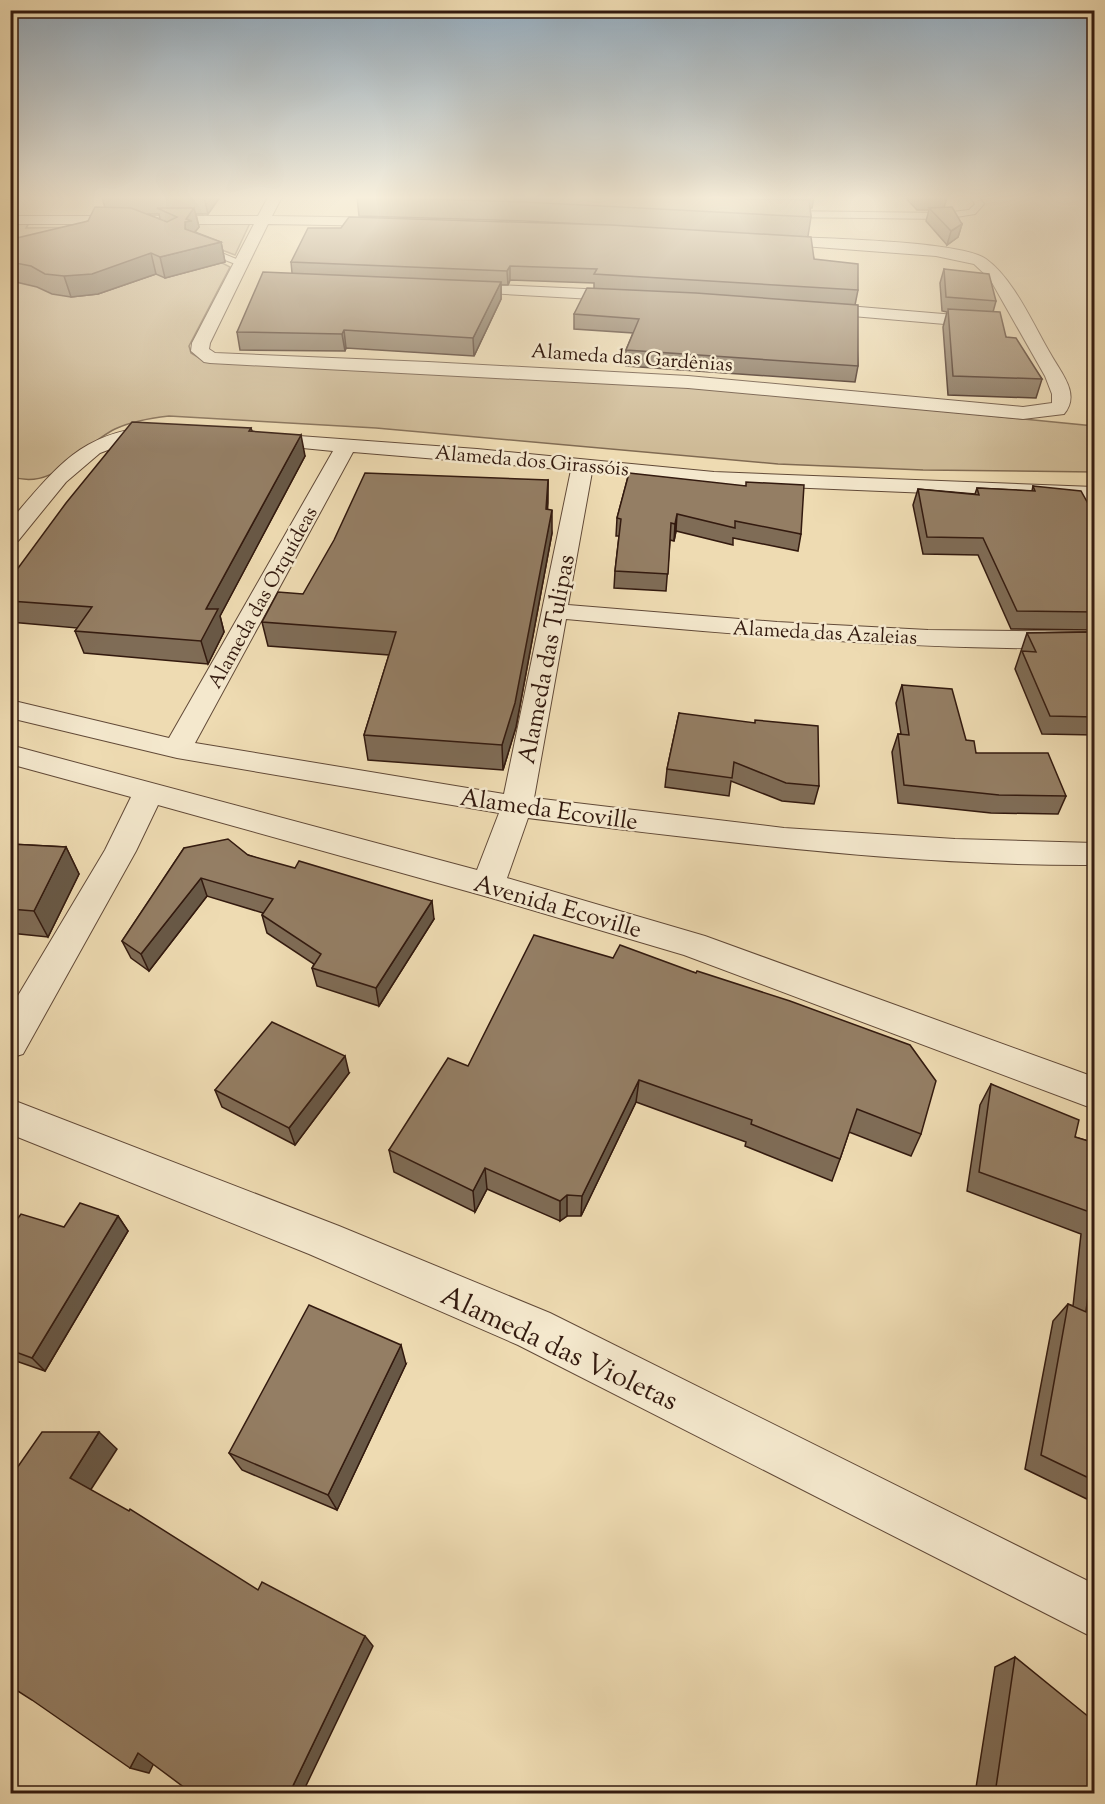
<svg xmlns="http://www.w3.org/2000/svg" width="1105" height="1804" viewBox="0 0 1105 1804" font-family="'Sorts Mill Goudy',serif">
<style>
.green{fill:#ceba96;stroke:#806a52;stroke-width:1.5}
.lines{fill:none;stroke-linecap:round;stroke-linejoin:round}
.service-casing{stroke:#624a38;stroke-width:2}
.minor-casing{stroke:#624a38;stroke-width:2}
.service{fill:#f4e8cd;fill-rule:evenodd}
.minor{fill:#f4e8cd;fill-rule:evenodd}
.wall{fill:#7f6c56;stroke:#331a0f;stroke-width:1.5;fill-rule:evenodd}
.shaded-wall{fill:#685846;stroke:#331a0f;stroke-width:1.5}
.building{fill:#947e64;stroke:#331a0f;stroke-width:1.5}
.labels{text-anchor:middle;stroke-width:5;stroke-linejoin:round;paint-order:stroke}
.far-street-label{font-size:20px;fill:#331a0f;stroke:#f4e8cd}
.street-label{font-size:24px;fill:#331a0f;stroke:#f4e8cd}
.near-street-label{font-size:28px;fill:#331a0f;stroke:#f4e8cd}
</style>
<rect width="100%" height="100%" fill="#eedbb2"/>
<filter id="stains"><feTurbulence type="fractalNoise" baseFrequency=".00333" numOctaves="4"/><feColorMatrix values="0 0 0 0 .2 0 0 0 0 .09 0 0 0 0 .02 0 0 0 .5 -.17"/></filter>
<radialGradient id="worn" r=".72"><stop offset=".6" stop-color="#630" stop-opacity="0"/><stop offset="1" stop-color="#630" stop-opacity=".3"/></radialGradient>
<g class="green">
<path d="M 10,223 L 29,223 L 26,228 L 99,227 L 207,255 L 230,267 L 189,346 L 191,353 L 201,359 L 624,380 L 1094,426 L 1094,472 L 923,470 L 778,464 L 376,428 L 169,416 C 151,418 132,421 115,429 C 80,446 54,493 10,476 Z"/>
<polygon points="151,223 250,223 235,255"/>
</g>
<g class="lines">
<g class="service-casing">
<g id="service">
<polygon points="970,197 978,197 984,204 975,214 944,219 783,217 779,214 783,211 944,213 969,210 975,204"/>
<polygon points="194,244 200,244 246,263 238,265 194,248"/>
</g>
</g>
<g class="minor-casing">
<g id="minor">
<path d="M 268,197 L 282,197 L 272,216 L 390,218 L 397,222 L 390,226 L 268,224 L 210,343 L 209,349 L 215,353 L 428,362 L 688,376 L 1023,407 L 1052,403 L 1052,394 L 1045,376 L 990,279 L 974,264 L 936,256 L 763,243 L 761,240 L 763,237 L 768,236 C 808,238 960,240 986,259 C 1013,278 1033,324 1050,353 C 1061,373 1081,394 1064,414 L 1023,419 L 688,388 L 210,363 L 204,362 L 191,351 L 192,343 L 254,224 L 10,224 L 10,216 L 258,216 Z"/>
<polygon points="456,283 629,291 637,296 629,301 450,291 448,288"/>
<polygon points="812,303 991,318 1000,323 991,328 806,312 804,308"/>
<path d="M 165,425 L 172,427 L 175,431 L 172,435 L 137,439 L 100,453 L 66,482 L 18,541 L 10,543 L 10,521 C 61,462 83,430 165,425 Z"/>
<path d="M 258,433 L 477,449 L 714,472 L 1094,487 L 1094,500 L 714,484 L 592,472 L 568,605 L 777,622 L 928,630 L 1094,632 L 1094,648 C 918,651 742,635 566,619 L 534,798 L 784,828 L 955,839 L 1094,843 L 1094,865 C 905,866 716,841 528,818 L 507,878 L 705,936 L 1094,1077 L 1094,1109 L 684,955 L 488,897 L 158,805 L 136,851 L 23,1054 L 10,1058 L 10,1009 L 105,850 L 131,797 L 10,764 L 10,745 L 477,870 L 499,813 L 177,758 L 10,718 L 10,700 L 169,738 L 333,451 L 251,443 L 248,439 L 251,435 ZM 353,452 L 571,470 L 504,794 L 195,743 Z"/>
<polygon points="10,1099 339,1226 550,1313 1094,1584 1094,1638 518,1345 309,1254 10,1134"/>
</g>
</g>
<use href="#service" class="service"/>
<use href="#minor" class="minor"/>
</g>
<g class="wall">
<path d="M 102,197 L 220,197 L 208,214 L 196,214 L 199,227 L 195,232 L 221,242 L 225,262 L 165,278 L 156,274 L 98,294 L 71,297 L 52,294 L 37,287 L 16,282 L 10,266 L 10,257 L 88,221 L 105,208 ZM 147,214 L 159,214 L 160,219 Z"/>
<polygon points="357,197 814,197 812,208 810,208 811,217 808,236 814,259 858,290 855,305 858,366 855,382 626,366 626,350 633,333 574,329 574,314 594,288 594,283 510,280 508,285 501,285 501,299 474,356 346,348 345,351 240,350 237,332 292,273 291,262 583,224 525,221 359,216"/>
<polygon points="905,197 947,197 944,208 962,224 958,237 947,245 926,221 929,210 917,210"/>
<polygon points="944,269 996,301 993,312 1006,337 1042,379 1036,398 948,395 943,327 947,312 942,311 940,283"/>
<polygon points="251,428 252,431 305,456 220,616 224,632 208,664 84,653 75,631 78,628 10,622 10,579"/>
<polygon points="629,473 801,534 798,551 733,538 733,545 676,531 674,541 670,540 666,591 614,588 615,571 619,536 616,536 617,518"/>
<polygon points="548,480 547,509 552,533 516,727 503,770 368,760 364,735 389,655 268,646 262,622 303,594"/>
<polygon points="1033,486 1095,516 1095,630 1011,629 978,555 923,554 913,505 918,489 975,494 977,488 1032,491"/>
<polygon points="1095,632 1095,735 1042,734 1015,669 1027,633"/>
<polygon points="902,685 966,740 976,753 1066,796 1058,814 991,813 898,803 892,752 898,734 901,734 896,703"/>
<polygon points="679,713 819,786 814,804 782,801 731,781 729,796 665,787 667,769"/>
<polygon points="10,844 66,847 79,874 48,937 10,933"/>
<polygon points="184,848 248,855 434,919 379,1006 317,986 312,968 314,964 267,933 262,915 263,913 207,896 149,971 131,958 122,941"/>
<polygon points="613,958 696,973 921,1134 911,1156 849,1132 840,1159 832,1181 745,1146 746,1142 636,1102 581,1216 567,1216 560,1221 487,1189 475,1212 394,1172 389,1150 468,1066"/>
<polygon points="349,1073 295,1145 222,1107 215,1090"/>
<polygon points="991,1084 1075,1137 1095,1143 1095,1503 1025,1469 1053,1321 1068,1304 1073,1306 1081,1234 967,1191 980,1105"/>
<polygon points="118,1216 128,1231 45,1371 10,1359 10,1229 64,1227"/>
<polygon points="406,1364 337,1510 242,1470 229,1453"/>
<polygon points="1015,1657 1095,1794 975,1794 995,1667"/>
</g>
<g class="shaded-wall">
<polygon points="204,197 220,197 208,214"/>
<polygon points="194,208 199,227 194,233 185,229 186,219"/>
<polygon points="962,224 958,237 947,245 951,231"/>
<polygon points="221,242 225,262 165,278 160,257"/>
<polygon points="151,253 156,274 98,294 71,297 64,276"/>
<polygon points="510,266 510,280 508,285 507,271"/>
<polygon points="501,282 501,299 474,356 473,338"/>
<polygon points="344,330 346,348 345,351 342,334"/>
<polygon points="301,435 305,456 220,616 224,632 208,664 201,641 206,609"/>
<polygon points="548,480 548,503 546,532 546,509"/>
<polygon points="552,510 552,533 516,727 503,770 502,745"/>
<polygon points="677,514 676,531 674,541 675,524"/>
<polygon points="66,847 79,874 48,937 34,911"/>
<polygon points="201,878 207,896 149,971 141,954"/>
<polygon points="432,901 434,919 379,1006 376,988"/>
<polygon points="345,1056 349,1073 295,1145 289,1128"/>
<polygon points="639,1080 636,1102 581,1216 582,1196"/>
<polygon points="485,1168 487,1189 475,1212 473,1191"/>
<polygon points="567,1195 567,1216 560,1221 560,1201"/>
<polygon points="118,1216 128,1231 45,1371 32,1358"/>
<polygon points="401,1345 406,1364 337,1510 328,1495"/>
<polygon points="99,1432 117,1449 88,1494 70,1478"/>
<polygon points="365,1636 373,1646 302,1794 289,1794"/>
<polygon points="138,1753 156,1759 149,1773 130,1768"/>
</g>
<g class="building">
<polygon points="357,197 611,197 809,200 811,217 525,202"/>
<polygon points="95,207 131,208 167,222 177,217 157,208 194,208 186,219 192,221 185,222 185,229 221,242 160,257 151,253 92,274 64,276 45,274 31,266 10,262 10,257 17,238 88,221"/>
<polygon points="952,207 962,224 951,231 929,208"/>
<polygon points="349,217 611,225 811,237 814,259 858,264 858,290 594,274 597,269 510,266 507,271 291,262 308,228 341,228"/>
<polygon points="944,269 989,274 996,301 946,297"/>
<polygon points="263,272 501,282 473,338 344,330 342,334 237,332"/>
<polygon points="587,288 696,293 858,305 858,366 626,350 639,319 574,314"/>
<polygon points="948,309 1000,312 1006,337 1016,338 1042,379 953,376"/>
<polygon points="132,422 251,428 249,431 301,435 206,609 218,609 201,641 75,631 92,607 10,601 10,579 66,503"/>
<polygon points="365,473 548,480 546,509 552,510 515,703 502,745 364,735 396,632 262,622 278,592 303,594 334,540"/>
<polygon points="629,473 746,486 746,482 804,485 801,534 735,521 735,528 677,514 675,524 671,523 668,574 615,571 621,519 617,518"/>
<polygon points="1033,486 1081,491 1095,516 1095,612 1017,611 983,538 927,537 918,489 979,495 977,488 1035,491"/>
<polygon points="1095,632 1095,717 1050,716 1022,651 1036,652 1027,633"/>
<polygon points="902,685 952,689 966,740 974,741 976,753 1048,753 1066,796 999,795 904,785 898,734 909,735"/>
<polygon points="679,713 755,723 755,720 818,726 819,786 786,783 734,762 732,778 667,769"/>
<polygon points="228,839 248,855 295,868 299,861 432,901 376,988 312,968 321,954 262,915 273,899 201,878 141,954 122,941 184,848"/>
<polygon points="10,844 66,847 34,911 10,909"/>
<polygon points="534,935 613,958 620,945 696,973 697,971 790,1001 910,1045 936,1081 921,1134 857,1109 840,1159 751,1124 752,1120 639,1080 582,1196 567,1195 560,1201 485,1168 473,1191 389,1150 448,1058 468,1066"/>
<polygon points="272,1022 345,1056 289,1128 215,1090"/>
<polygon points="991,1084 1079,1120 1075,1137 1095,1143 1095,1214 979,1172"/>
<polygon points="80,1203 118,1216 32,1358 10,1350 10,1295 12,1293 10,1292 10,1229 21,1214 64,1227"/>
<polygon points="1095,1236 1095,1481 1041,1455 1068,1304 1086,1312"/>
<polygon points="309,1305 401,1345 328,1495 229,1453"/>
<polygon points="42,1432 99,1432 70,1478 129,1511 130,1509 258,1590 262,1582 365,1636 289,1794 193,1794 138,1753 130,1768 32,1700 10,1686 10,1478"/>
<polygon points="1015,1657 1095,1722 1095,1794 995,1794"/>
</g>
<linearGradient id="sky" x2="0" y2="1"><stop stop-color="#91a9bc"/><stop offset="0.44" stop-color="#f7efdc"/><stop offset="1" stop-color="#f7efdc" stop-opacity="0"/></linearGradient>
<rect width="1105" height="449" fill="url(#sky)"/>
<g class="labels">
<g class="far-street-label">
<text transform="translate(632 357) rotate(4)" y="7">Alameda das Gardênias</text>
<text transform="translate(532 460) rotate(5)" y="7">Alameda dos Girassóis</text>
<text transform="translate(262 597) rotate(-61)" y="7">Alameda das Orquídeas</text>
<text transform="translate(825 632) rotate(3)" y="7">Alameda das Azaleias</text>
</g>
<g class="street-label">
<text transform="translate(546 659) rotate(-79)" y="8">Alameda das Tulipas</text>
<text transform="translate(549 809) rotate(8)" y="8">Alameda Ecoville</text>
<text transform="translate(558 906) rotate(16)" y="8">Avenida Ecoville</text>
</g>
<g class="near-street-label">
<text transform="translate(560 1347) rotate(25)" y="10">Alameda das Violetas</text>
</g>
</g>
<rect width="1105" height="1804" fill="none" stroke="#eedbb2" stroke-width="36"/>
<rect x="12" y="12" width="1081" height="1780" fill="none" stroke="#331a0f" stroke-width="3"/>
<rect x="18" y="18" width="1069" height="1768" fill="none" stroke="#331a0f" stroke-width="1.5"/>
<rect width="100%" height="100%" filter="url(#stains)"/>
<rect width="100%" height="100%" fill="url(#worn)"/>
</svg>
